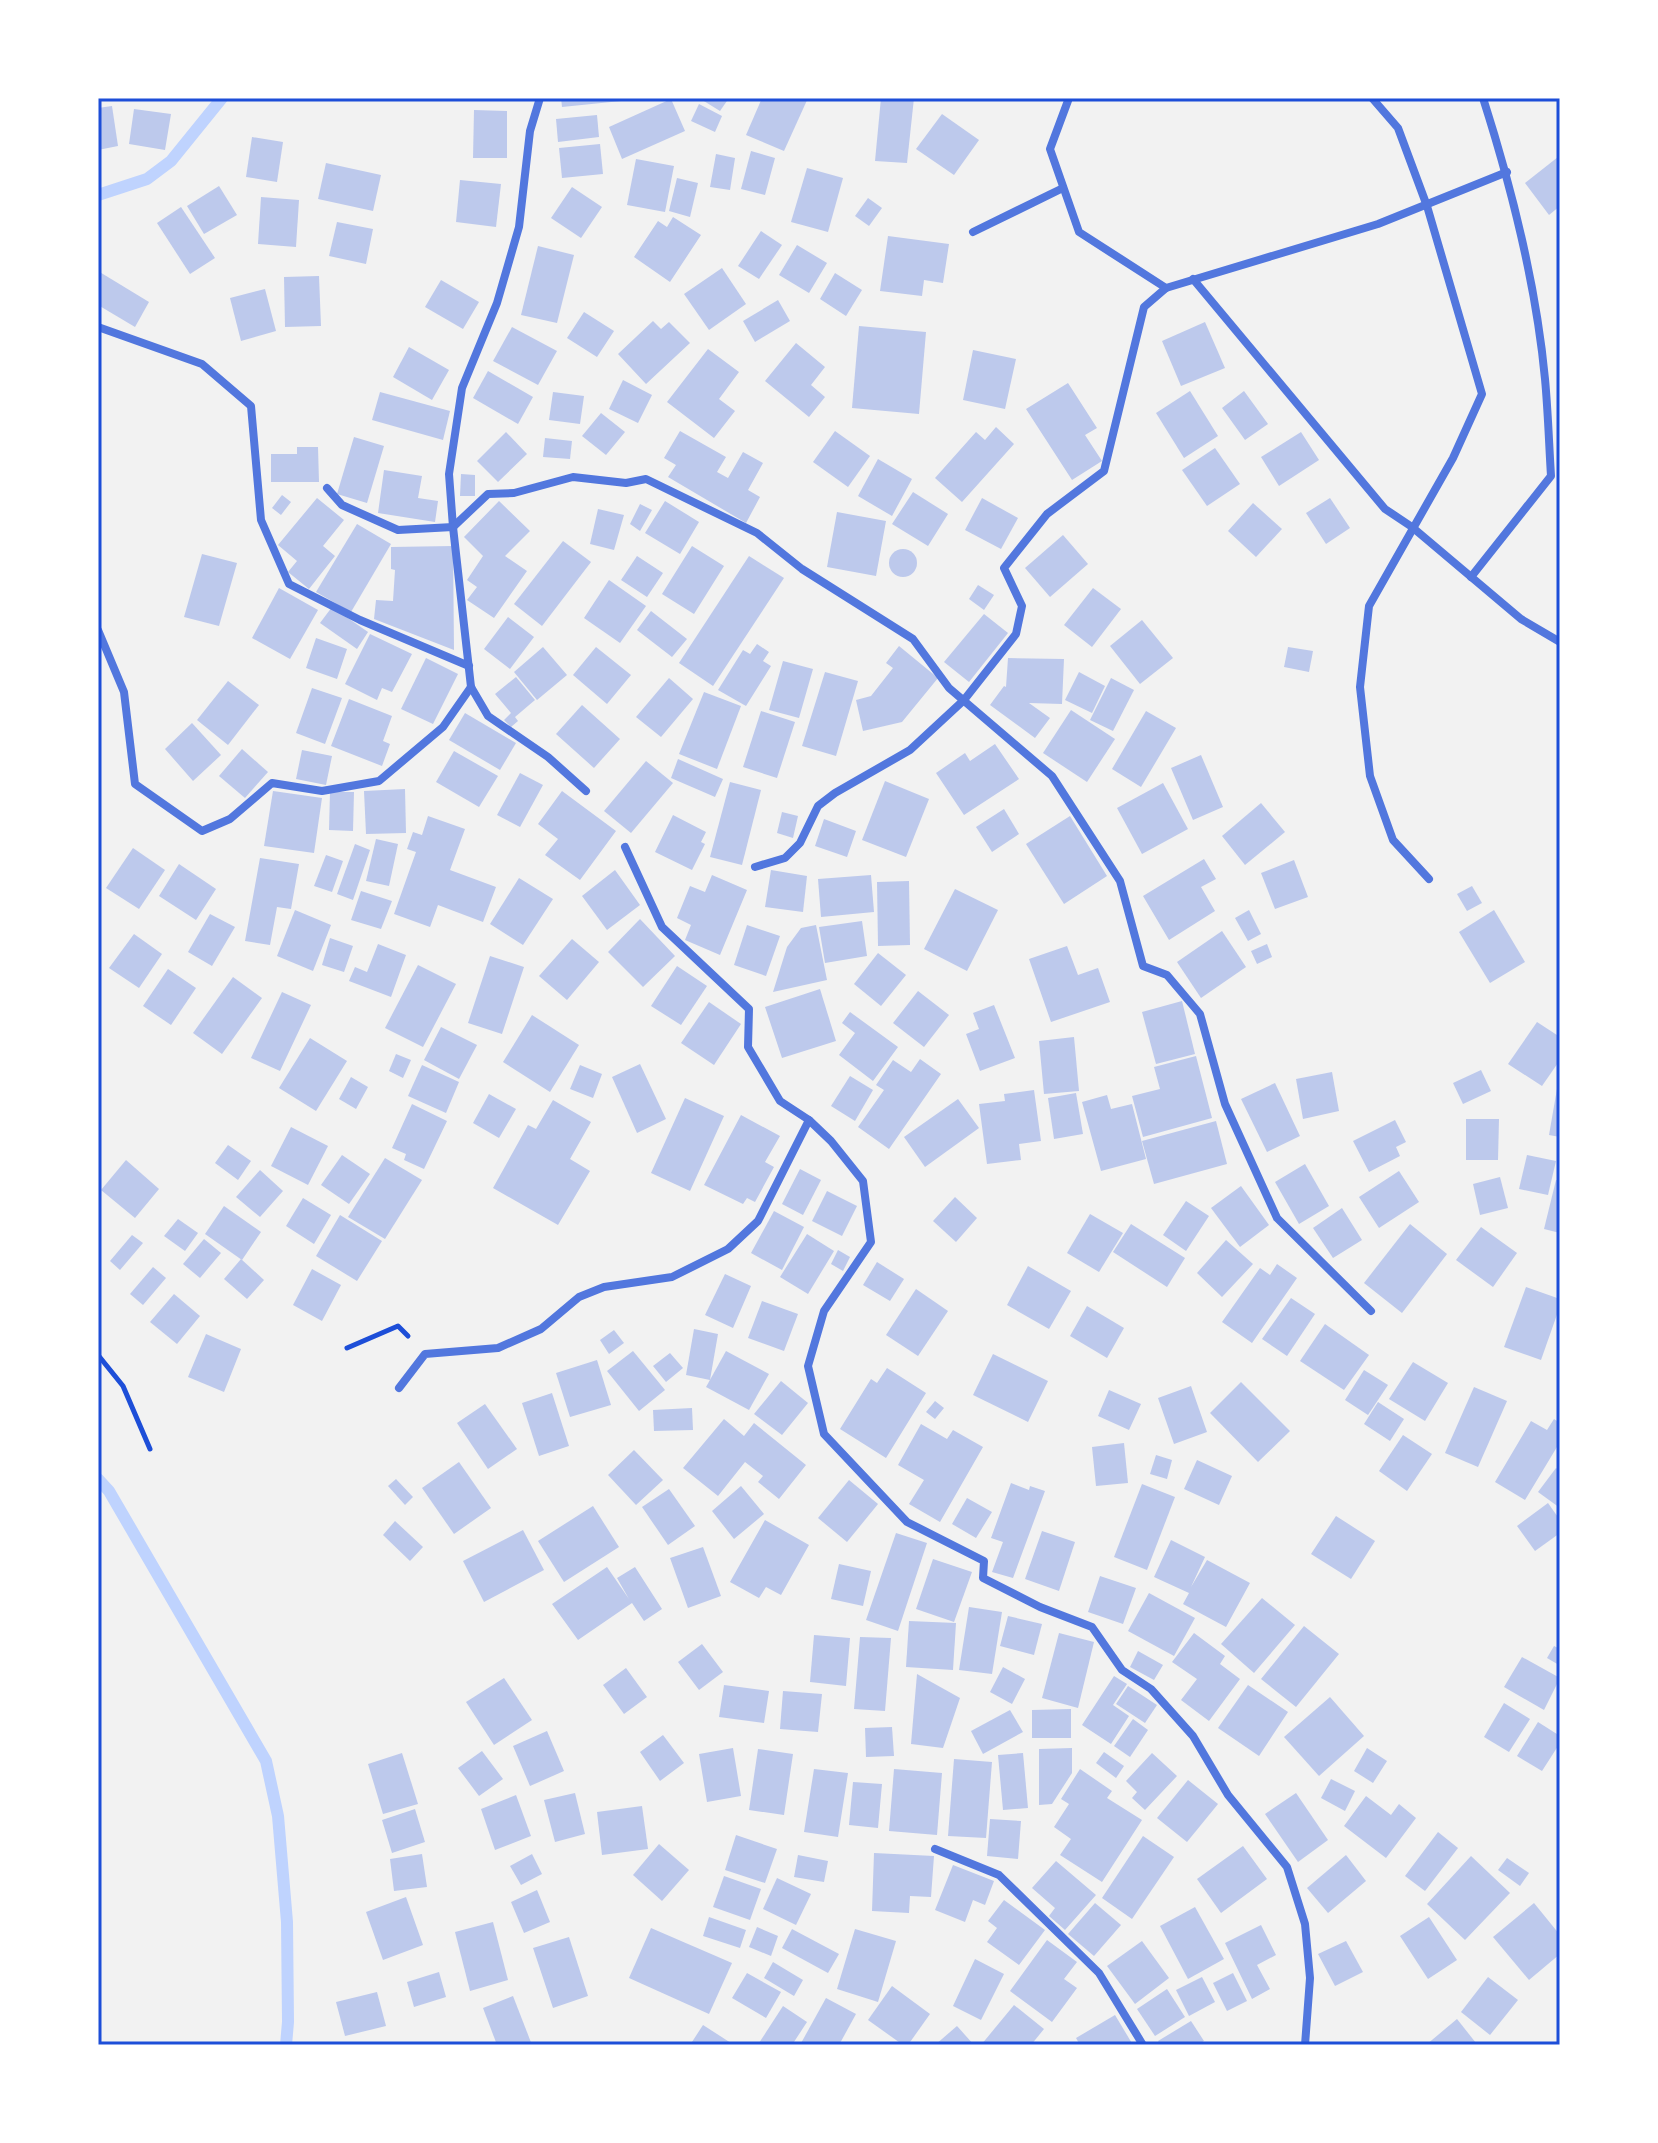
<svg xmlns="http://www.w3.org/2000/svg" width="1658" height="2143" viewBox="0 0 1658 2143" font-family="Barlow,sans-serif">
<style>
.lines{fill:none;stroke-linecap:round;stroke-linejoin:round}
.stream{stroke:#bfd3fe;stroke-width:12}
.building{fill:#bdc9ec}
.path{stroke:#1d4ed8;stroke-width:5}
.minor{stroke:#5277de;stroke-width:8}
.neatline{fill:none;stroke:#1d4ed8;stroke-width:3}
</style>
<rect width="100%" height="100%" fill="#f2f2f2"/>
<g class="lines">
<g class="stream">
<polyline points="98,195 147,179 171,161 222,98"/>
<polyline points="98,1479 109,1491 266,1761 278,1816 287,1922 288,2022 286,2045"/>
</g>
</g>
<g class="building">
<polygon points="561,98 620,98 621,101 562,107"/>
<polygon points="699,98 729,98 720,111"/>
<polygon points="762,98 808,98 784,151 746,135"/>
<polygon points="881,98 914,98 907,163 875,161"/>
<polygon points="671,99 685,131 622,159 609,127"/>
<polygon points="699,104 722,116 715,132 691,121"/>
<polygon points="112,106 118,146 98,150 98,108"/>
<polygon points="134,109 171,114 165,150 129,144"/>
<polygon points="474,110 507,111 507,158 473,158"/>
<polygon points="942,114 979,140 954,175 916,149"/>
<polygon points="597,115 599,137 558,142 556,119"/>
<polygon points="252,137 283,142 277,182 246,177"/>
<polygon points="600,144 603,174 562,178 559,148"/>
<polygon points="751,151 775,158 765,195 741,189"/>
<polygon points="716,154 735,158 730,190 710,187"/>
<polygon points="1558,157 1560,206 1549,215 1525,183"/>
<polygon points="636,159 674,166 665,212 627,205"/>
<polygon points="326,163 381,175 373,211 318,199"/>
<polygon points="807,168 843,178 828,232 791,222"/>
<polygon points="677,178 698,183 690,217 669,211"/>
<polygon points="460,180 501,184 496,227 456,222"/>
<polygon points="219,186 237,215 204,234 187,206"/>
<polygon points="572,187 602,207 581,238 551,218"/>
<polygon points="261,197 299,200 296,247 258,244"/>
<polygon points="868,198 882,208 869,226 855,216"/>
<polygon points="181,207 215,258 190,274 157,223"/>
<polygon points="673,217 701,235 670,282 634,257 658,221 667,227"/>
<polygon points="337,222 373,229 366,264 329,256"/>
<polygon points="761,231 782,245 759,279 738,266"/>
<polygon points="888,236 949,244 943,283 924,280 922,296 880,291"/>
<polygon points="797,245 827,263 809,293 779,275"/>
<polygon points="538,246 574,255 557,323 521,315"/>
<polygon points="722,268 746,304 709,330 684,294"/>
<polygon points="98,271 149,302 135,327 98,305"/>
<polygon points="835,273 862,290 846,316 820,299"/>
<polygon points="319,276 321,326 285,327 284,277"/>
<polygon points="441,280 479,302 463,329 425,307"/>
<polygon points="265,289 276,331 241,341 230,298"/>
<polygon points="778,300 790,321 755,342 743,321"/>
<polygon points="584,312 614,331 597,357 567,338"/>
<polygon points="653,321 661,329 669,322 690,343 646,384 618,354"/>
<polygon points="1205,322 1225,368 1181,386 1162,341"/>
<polygon points="859,326 926,332 919,414 852,408"/>
<polygon points="512,327 557,351 538,385 493,361"/>
<polygon points="796,343 825,367 811,385 825,397 809,417 765,381"/>
<polygon points="409,347 449,370 432,400 393,377"/>
<polygon points="708,349 739,372 719,399 735,411 714,438 667,402"/>
<polygon points="973,350 1016,359 1005,409 963,400"/>
<polygon points="488,371 533,397 518,424 473,398"/>
<polygon points="623,380 652,395 638,423 609,409"/>
<polygon points="1068,383 1097,428 1085,435 1102,461 1072,480 1026,409"/>
<polygon points="1190,391 1218,436 1184,458 1156,413"/>
<polygon points="1244,391 1268,424 1245,440 1222,408"/>
<polygon points="380,392 450,411 443,440 372,420"/>
<polygon points="553,392 584,396 580,424 549,420"/>
<polygon points="601,413 625,432 606,455 582,436"/>
<polygon points="996,427 1014,444 962,502 935,478 976,432 985,440"/>
<polygon points="680,431 726,457 717,472 728,478 743,452 763,463 748,490 760,497 746,523 668,477 676,465 664,458"/>
<polygon points="835,431 870,456 848,487 813,462"/>
<polygon points="506,432 527,454 498,482 477,461"/>
<polygon points="1301,432 1319,460 1279,486 1261,457"/>
<polygon points="354,437 384,446 367,503 337,494"/>
<polygon points="545,438 572,441 570,459 543,457"/>
<polygon points="297,447 318,447 319,482 271,482 271,454 297,454"/>
<polygon points="1215,448 1240,484 1207,506 1182,470"/>
<polygon points="878,459 912,479 892,516 858,496"/>
<polygon points="384,470 422,476 418,498 438,501 435,522 378,513"/>
<polygon points="461,474 475,475 475,496 460,496"/>
<polygon points="913,492 948,514 928,546 892,524"/>
<polygon points="282,495 291,502 281,515 272,508"/>
<polygon points="317,498 344,520 323,546 335,556 309,589 288,572 297,561 278,545"/>
<polygon points="982,498 1018,518 1001,549 965,530"/>
<polygon points="1330,498 1350,528 1326,544 1306,513"/>
<polygon points="499,501 530,531 505,556 527,571 494,618 467,600 477,587 467,580 483,556 464,537"/>
<polygon points="665,501 699,522 680,554 645,533"/>
<polygon points="1253,503 1282,529 1256,557 1228,531"/>
<polygon points="640,504 652,510 640,531 630,524"/>
<polygon points="598,509 624,515 614,550 590,544"/>
<polygon points="837,512 886,521 876,576 827,567"/>
<polygon points="357,524 391,544 351,612 316,592"/>
<polygon points="1063,535 1088,564 1050,597 1025,568"/>
<polygon points="563,541 591,562 542,626 514,604"/>
<polygon points="453,546 454,650 374,619 376,600 393,601 395,570 391,569 391,547"/>
<polygon points="692,546 724,566 694,614 662,594"/>
<circle cx="903" cy="563" r="14"/>
<polygon points="202,554 237,563 219,626 184,617"/>
<polygon points="637,556 663,573 647,597 621,580"/>
<polygon points="749,556 784,578 713,686 679,663"/>
<polygon points="609,580 646,606 620,643 584,618"/>
<polygon points="978,585 994,595 984,610 969,599"/>
<polygon points="279,588 318,610 290,659 252,638"/>
<polygon points="1093,588 1121,609 1092,647 1064,625"/>
<polygon points="332,607 368,632 357,649 320,623"/>
<polygon points="651,611 687,639 672,657 637,630"/>
<polygon points="984,614 1008,633 969,682 944,662"/>
<polygon points="508,617 534,637 510,669 484,649"/>
<polygon points="1142,620 1173,658 1140,684 1110,646"/>
<polygon points="370,634 412,654 392,692 382,688 377,700 345,684"/>
<polygon points="316,638 347,649 337,679 306,668"/>
<polygon points="757,644 769,652 763,661 771,666 746,706 718,690 743,650 750,654"/>
<polygon points="899,646 938,678 902,722 863,731 856,700 871,696 893,668 886,663"/>
<polygon points="543,647 567,675 537,700 514,672"/>
<polygon points="596,647 631,675 607,704 573,675"/>
<polygon points="1288,647 1313,651 1309,672 1284,667"/>
<polygon points="426,658 458,674 433,724 401,709"/>
<polygon points="1008,658 1064,659 1062,704 1029,703 1050,718 1035,738 990,705 1004,686 1006,687"/>
<polygon points="783,661 813,669 799,718 769,710"/>
<polygon points="825,672 858,681 836,756 802,746"/>
<polygon points="1079,672 1105,686 1092,713 1065,700"/>
<polygon points="516,677 535,700 515,717 518,721 511,727 504,720 511,713 495,694"/>
<polygon points="669,678 693,699 661,737 636,717"/>
<polygon points="1111,678 1134,690 1113,731 1090,720"/>
<polygon points="228,681 259,705 228,745 197,720"/>
<polygon points="312,688 342,698 325,744 296,733"/>
<polygon points="704,692 741,706 717,769 679,754"/>
<polygon points="349,699 392,716 383,741 390,744 382,766 331,746"/>
<polygon points="582,705 620,739 594,768 556,734"/>
<polygon points="1071,710 1115,739 1087,782 1043,753"/>
<polygon points="761,711 795,722 777,778 743,767"/>
<polygon points="1146,711 1176,728 1141,787 1112,769"/>
<polygon points="465,713 516,743 500,770 449,740"/>
<polygon points="192,723 221,755 193,781 165,749"/>
<polygon points="995,744 1019,779 964,815 936,773 965,753 970,761"/>
<polygon points="242,749 268,772 245,798 219,776"/>
<polygon points="302,750 332,756 326,785 296,779"/>
<polygon points="454,751 498,776 479,807 436,782"/>
<polygon points="1201,755 1223,807 1193,820 1171,768"/>
<polygon points="678,759 723,779 715,797 671,778"/>
<polygon points="646,761 673,783 631,833 604,811"/>
<polygon points="520,773 543,785 520,827 497,815"/>
<polygon points="885,781 929,799 906,857 862,840"/>
<polygon points="730,782 761,790 742,865 710,857"/>
<polygon points="1163,783 1188,829 1142,854 1117,808"/>
<polygon points="405,789 406,833 366,834 364,791"/>
<polygon points="273,791 322,798 314,853 264,846"/>
<polygon points="562,791 616,831 580,880 545,855 558,839 538,824"/>
<polygon points="330,792 354,792 353,831 329,830"/>
<polygon points="1261,803 1285,832 1245,865 1222,836"/>
<polygon points="1004,809 1019,834 992,852 976,827"/>
<polygon points="782,812 798,816 793,838 777,833"/>
<polygon points="673,815 706,832 701,842 705,844 692,870 655,852"/>
<polygon points="428,816 465,829 450,870 496,887 483,922 438,905 430,927 394,914 416,852 407,849 413,832 422,835"/>
<polygon points="1070,816 1107,876 1064,904 1026,844"/>
<polygon points="824,819 856,831 847,857 815,846"/>
<polygon points="376,839 398,844 389,886 366,881"/>
<polygon points="355,844 370,850 353,900 337,894"/>
<polygon points="133,848 165,870 139,909 106,888"/>
<polygon points="326,855 343,861 332,892 314,886"/>
<polygon points="260,858 299,864 291,909 277,907 270,945 245,941"/>
<polygon points="1204,859 1216,879 1201,887 1215,911 1169,940 1143,896"/>
<polygon points="1294,860 1308,897 1275,909 1261,873"/>
<polygon points="179,864 216,889 196,920 159,896"/>
<polygon points="615,870 640,905 607,930 582,896"/>
<polygon points="771,870 807,876 803,912 765,907"/>
<polygon points="712,875 747,890 720,955 685,940 691,925 677,918 690,886 705,892"/>
<polygon points="871,875 874,912 821,917 818,879"/>
<polygon points="519,878 553,899 523,945 490,924"/>
<polygon points="909,881 910,945 878,946 877,882"/>
<polygon points="1472,886 1482,903 1467,911 1457,894"/>
<polygon points="955,889 998,910 967,971 924,949"/>
<polygon points="361,891 392,901 381,929 351,920"/>
<polygon points="295,910 331,925 313,971 277,956"/>
<polygon points="1249,910 1261,934 1248,941 1235,918"/>
<polygon points="1494,910 1525,962 1490,983 1459,932"/>
<polygon points="210,914 235,927 212,966 188,952"/>
<polygon points="640,919 675,956 643,987 608,952"/>
<polygon points="862,921 867,956 825,963 819,927"/>
<polygon points="747,925 780,936 766,976 734,965"/>
<polygon points="816,925 827,980 773,992 787,947 801,928"/>
<polygon points="1222,931 1246,967 1201,998 1177,962"/>
<polygon points="134,934 162,954 139,988 109,968"/>
<polygon points="330,938 353,946 344,972 322,965"/>
<polygon points="572,939 599,962 567,1000 539,976"/>
<polygon points="378,944 406,955 391,997 349,981 355,967 367,972"/>
<polygon points="1267,944 1272,957 1257,964 1251,951"/>
<polygon points="1067,946 1078,975 1098,968 1110,1002 1051,1022 1029,959"/>
<polygon points="878,953 906,975 881,1006 854,984"/>
<polygon points="490,956 524,967 502,1034 468,1023"/>
<polygon points="418,965 456,984 423,1047 385,1028"/>
<polygon points="677,966 707,986 681,1025 651,1006"/>
<polygon points="168,969 196,988 171,1025 143,1006"/>
<polygon points="233,977 262,998 222,1054 193,1033"/>
<polygon points="820,989 836,1041 782,1058 765,1007"/>
<polygon points="918,991 949,1015 924,1047 893,1023"/>
<polygon points="282,992 311,1005 280,1071 251,1058"/>
<polygon points="1182,1001 1195,1054 1156,1064 1142,1012"/>
<polygon points="709,1002 741,1024 714,1065 681,1043"/>
<polygon points="994,1005 1015,1058 980,1071 966,1034 979,1029 973,1013"/>
<polygon points="850,1012 898,1047 873,1081 839,1055 855,1033 842,1023"/>
<polygon points="532,1015 579,1045 550,1092 503,1062"/>
<polygon points="1537,1022 1560,1037 1560,1060 1542,1086 1508,1064"/>
<polygon points="441,1027 477,1045 459,1079 424,1060"/>
<polygon points="1074,1037 1079,1091 1044,1094 1039,1041"/>
<polygon points="310,1038 347,1061 316,1111 279,1088"/>
<polygon points="396,1054 411,1060 403,1078 389,1071"/>
<polygon points="1196,1056 1212,1118 1143,1137 1132,1096 1160,1089 1154,1067"/>
<polygon points="920,1059 941,1074 889,1149 858,1127 884,1090 876,1085 893,1060 911,1072"/>
<polygon points="640,1064 666,1119 637,1133 612,1077"/>
<polygon points="422,1065 459,1082 446,1113 408,1096"/>
<polygon points="580,1065 602,1074 593,1098 570,1089"/>
<polygon points="1481,1070 1491,1091 1463,1104 1453,1083"/>
<polygon points="1332,1072 1339,1111 1303,1119 1296,1079"/>
<polygon points="850,1076 873,1090 855,1121 831,1106"/>
<polygon points="351,1077 368,1087 356,1109 339,1099"/>
<polygon points="1275,1083 1300,1136 1267,1152 1241,1099"/>
<polygon points="1558,1083 1560,1083 1560,1137 1549,1135"/>
<polygon points="1034,1090 1041,1141 1019,1144 1021,1160 987,1164 979,1104 1005,1101 1004,1094"/>
<polygon points="1076,1093 1083,1134 1054,1139 1048,1098"/>
<polygon points="489,1094 516,1109 499,1138 473,1123"/>
<polygon points="1107,1095 1111,1109 1132,1104 1146,1159 1101,1171 1082,1102"/>
<polygon points="685,1098 724,1116 690,1191 651,1173"/>
<polygon points="958,1099 979,1128 925,1167 904,1137"/>
<polygon points="553,1100 591,1122 570,1159 590,1171 558,1225 493,1188 528,1125 536,1129"/>
<polygon points="412,1104 447,1121 424,1169 404,1160 406,1154 392,1148"/>
<polygon points="741,1115 780,1136 765,1162 774,1167 755,1202 747,1198 743,1204 704,1185"/>
<polygon points="1466,1119 1499,1119 1498,1160 1466,1160"/>
<polygon points="1395,1120 1406,1142 1396,1147 1400,1156 1369,1172 1353,1141"/>
<polygon points="1216,1121 1227,1164 1154,1184 1142,1141"/>
<polygon points="291,1127 328,1146 308,1185 271,1166"/>
<polygon points="228,1145 251,1161 238,1180 215,1163"/>
<polygon points="342,1155 370,1174 349,1204 321,1185"/>
<polygon points="1527,1155 1556,1161 1548,1195 1519,1189"/>
<polygon points="385,1158 422,1180 385,1239 348,1217"/>
<polygon points="126,1160 159,1189 135,1218 101,1190"/>
<polygon points="1305,1164 1329,1206 1299,1224 1275,1182"/>
<polygon points="800,1169 821,1180 803,1215 782,1204"/>
<polygon points="260,1170 283,1191 260,1217 236,1197"/>
<polygon points="1399,1171 1419,1202 1379,1228 1359,1197"/>
<polygon points="1500,1177 1508,1208 1480,1215 1473,1184"/>
<polygon points="1556,1180 1560,1181 1560,1233 1544,1229"/>
<polygon points="1241,1186 1269,1225 1240,1247 1211,1208"/>
<polygon points="827,1191 857,1206 842,1236 812,1221"/>
<polygon points="955,1197 977,1218 956,1242 933,1221"/>
<polygon points="303,1198 331,1215 314,1244 286,1226"/>
<polygon points="1186,1201 1209,1216 1186,1251 1163,1235"/>
<polygon points="224,1206 261,1232 242,1260 205,1234"/>
<polygon points="1342,1208 1362,1240 1333,1258 1313,1228"/>
<polygon points="774,1211 804,1227 782,1270 751,1253"/>
<polygon points="1090,1214 1123,1233 1099,1272 1067,1253"/>
<polygon points="340,1215 382,1241 357,1281 316,1256"/>
<polygon points="178,1219 198,1233 185,1251 164,1236"/>
<polygon points="1131,1224 1185,1258 1167,1287 1113,1252"/>
<polygon points="1410,1224 1447,1254 1402,1313 1364,1283"/>
<polygon points="1481,1227 1517,1253 1493,1287 1456,1260"/>
<polygon points="807,1234 834,1251 808,1294 780,1277"/>
<polygon points="132,1235 143,1243 120,1270 110,1261"/>
<polygon points="204,1239 221,1253 200,1278 183,1264"/>
<polygon points="1226,1240 1253,1264 1222,1297 1197,1273"/>
<polygon points="838,1250 850,1257 843,1271 831,1264"/>
<polygon points="241,1259 264,1280 247,1299 224,1279"/>
<polygon points="877,1262 904,1279 890,1301 863,1285"/>
<polygon points="1277,1264 1297,1278 1252,1343 1222,1322 1260,1268 1270,1275"/>
<polygon points="1028,1266 1071,1291 1049,1329 1007,1305"/>
<polygon points="153,1267 166,1278 143,1305 130,1294"/>
<polygon points="312,1269 341,1285 322,1321 293,1305"/>
<polygon points="725,1274 751,1286 733,1328 705,1315"/>
<polygon points="1526,1287 1560,1299 1560,1306 1541,1360 1504,1347"/>
<polygon points="916,1289 948,1311 918,1356 886,1335"/>
<polygon points="174,1294 200,1316 177,1344 150,1322"/>
<polygon points="1291,1298 1315,1314 1287,1356 1262,1339"/>
<polygon points="762,1301 798,1314 784,1351 748,1338"/>
<polygon points="1087,1306 1124,1328 1107,1358 1070,1336"/>
<polygon points="1325,1324 1369,1355 1344,1390 1300,1361"/>
<polygon points="694,1329 718,1334 710,1380 686,1375"/>
<polygon points="614,1330 624,1343 609,1354 600,1340"/>
<polygon points="206,1334 241,1349 224,1392 188,1377"/>
<polygon points="633,1351 665,1390 639,1411 607,1371"/>
<polygon points="726,1351 769,1374 749,1410 706,1387"/>
<polygon points="670,1353 683,1368 666,1382 653,1366"/>
<polygon points="993,1354 1048,1381 1028,1422 973,1395"/>
<polygon points="597,1360 611,1405 570,1417 556,1373"/>
<polygon points="1413,1362 1448,1383 1425,1421 1389,1399"/>
<polygon points="887,1368 926,1393 886,1458 840,1429 871,1379 877,1383"/>
<polygon points="1364,1370 1388,1385 1368,1415 1345,1400"/>
<polygon points="781,1381 808,1403 782,1435 754,1414"/>
<polygon points="1241,1382 1290,1431 1258,1462 1210,1413"/>
<polygon points="1191,1386 1207,1432 1174,1444 1158,1398"/>
<polygon points="1474,1387 1507,1401 1478,1467 1445,1453"/>
<polygon points="1109,1390 1141,1404 1129,1430 1098,1416"/>
<polygon points="552,1393 569,1446 539,1456 522,1403"/>
<polygon points="935,1401 944,1408 935,1419 926,1412"/>
<polygon points="1378,1402 1404,1419 1390,1441 1364,1424"/>
<polygon points="485,1404 517,1449 488,1469 457,1423"/>
<polygon points="692,1408 693,1430 654,1431 653,1410"/>
<polygon points="724,1419 744,1436 754,1423 806,1465 779,1499 758,1482 763,1476 745,1462 718,1496 683,1468"/>
<polygon points="1554,1419 1560,1423 1560,1442 1525,1500 1495,1482 1531,1421 1547,1430"/>
<polygon points="921,1424 947,1439 953,1430 983,1447 940,1522 909,1504 924,1480 898,1465"/>
<polygon points="1403,1435 1432,1454 1407,1491 1379,1471"/>
<polygon points="1124,1443 1128,1483 1096,1486 1092,1447"/>
<polygon points="634,1450 663,1480 636,1505 608,1475"/>
<polygon points="1156,1455 1172,1460 1167,1479 1150,1474"/>
<polygon points="1197,1460 1232,1476 1219,1505 1184,1489"/>
<polygon points="459,1462 491,1508 454,1534 422,1488"/>
<polygon points="1556,1468 1560,1471 1560,1508 1538,1492"/>
<polygon points="396,1479 413,1497 405,1505 388,1486"/>
<polygon points="849,1480 878,1504 847,1542 818,1518"/>
<polygon points="1011,1483 1029,1490 1030,1486 1045,1491 1013,1578 992,1572 1003,1542 991,1538"/>
<polygon points="1142,1484 1175,1497 1147,1570 1114,1557"/>
<polygon points="741,1486 764,1514 734,1539 712,1511"/>
<polygon points="669,1489 695,1526 668,1545 642,1507"/>
<polygon points="967,1498 992,1512 976,1538 952,1524"/>
<polygon points="1548,1503 1560,1520 1560,1533 1535,1551 1517,1526"/>
<polygon points="593,1506 619,1547 564,1582 538,1541"/>
<polygon points="1336,1516 1375,1541 1351,1579 1311,1554"/>
<polygon points="765,1520 809,1545 781,1595 766,1587 759,1598 730,1582"/>
<polygon points="395,1521 423,1547 410,1561 383,1535"/>
<polygon points="523,1530 544,1570 484,1602 463,1561"/>
<polygon points="1042,1531 1075,1542 1059,1591 1025,1579"/>
<polygon points="896,1533 927,1543 898,1631 866,1620"/>
<polygon points="1171,1540 1205,1557 1191,1587 1207,1560 1250,1583 1226,1627 1183,1604 1189,1593 1154,1577"/>
<polygon points="703,1547 721,1596 688,1608 670,1558"/>
<polygon points="933,1559 972,1572 954,1622 916,1609"/>
<polygon points="839,1564 871,1571 863,1606 831,1599"/>
<polygon points="607,1567 629,1599 617,1578 635,1567 662,1609 644,1621 632,1603 578,1640 552,1604"/>
<polygon points="1100,1576 1136,1588 1123,1624 1088,1612"/>
<polygon points="1149,1593 1195,1618 1174,1656 1128,1631"/>
<polygon points="1262,1598 1295,1625 1254,1673 1221,1644"/>
<polygon points="969,1607 1002,1612 992,1674 959,1670"/>
<polygon points="1008,1616 1042,1624 1034,1655 1000,1646"/>
<polygon points="909,1621 956,1623 953,1670 906,1667"/>
<polygon points="1304,1626 1339,1654 1296,1707 1261,1679"/>
<polygon points="1059,1633 1094,1642 1078,1708 1042,1698"/>
<polygon points="1194,1633 1225,1656 1220,1664 1240,1679 1209,1721 1181,1700 1197,1679 1172,1662"/>
<polygon points="814,1635 850,1638 846,1686 810,1682"/>
<polygon points="860,1637 891,1638 885,1711 854,1709"/>
<polygon points="702,1644 723,1672 699,1690 678,1662"/>
<polygon points="1554,1646 1560,1649 1559,1665 1547,1658"/>
<polygon points="1138,1651 1163,1665 1154,1680 1130,1667"/>
<polygon points="1522,1657 1560,1678 1544,1710 1504,1687"/>
<polygon points="1003,1667 1025,1679 1012,1704 990,1692"/>
<polygon points="626,1668 647,1697 624,1714 603,1685"/>
<polygon points="917,1674 960,1698 943,1748 911,1744"/>
<polygon points="1114,1676 1127,1684 1113,1705 1129,1716 1111,1744 1082,1725"/>
<polygon points="504,1678 532,1720 494,1745 466,1702"/>
<polygon points="724,1685 769,1691 764,1723 719,1717"/>
<polygon points="1248,1685 1288,1712 1259,1756 1218,1728"/>
<polygon points="1128,1686 1157,1705 1145,1723 1116,1704"/>
<polygon points="783,1691 822,1694 818,1732 780,1729"/>
<polygon points="1330,1697 1364,1736 1319,1776 1284,1737"/>
<polygon points="1504,1703 1530,1719 1509,1752 1484,1737"/>
<polygon points="1071,1709 1071,1738 1032,1738 1032,1710"/>
<polygon points="1010,1710 1023,1732 983,1754 971,1731"/>
<polygon points="1133,1719 1148,1730 1130,1757 1114,1746"/>
<polygon points="1538,1722 1560,1736 1560,1743 1542,1771 1517,1756"/>
<polygon points="892,1727 894,1756 866,1757 865,1728"/>
<polygon points="547,1731 564,1771 530,1786 513,1746"/>
<polygon points="663,1735 684,1763 660,1781 640,1752"/>
<polygon points="733,1748 741,1796 707,1802 699,1754"/>
<polygon points="1072,1748 1072,1773 1052,1804 1039,1805 1039,1749"/>
<polygon points="1367,1748 1387,1761 1373,1783 1354,1771"/>
<polygon points="758,1749 793,1754 784,1815 749,1810"/>
<polygon points="482,1751 503,1779 479,1796 458,1768"/>
<polygon points="1104,1752 1124,1766 1116,1778 1096,1763"/>
<polygon points="402,1753 418,1804 383,1814 368,1764"/>
<polygon points="1023,1753 1028,1808 1003,1810 998,1755"/>
<polygon points="1152,1753 1177,1776 1145,1810 1132,1798 1137,1792 1126,1781"/>
<polygon points="954,1759 992,1762 986,1838 948,1836"/>
<polygon points="814,1769 848,1773 838,1837 804,1832"/>
<polygon points="894,1769 942,1773 937,1835 889,1831"/>
<polygon points="1080,1769 1112,1791 1107,1798 1142,1820 1102,1882 1060,1855 1071,1839 1054,1827 1069,1804 1061,1799"/>
<polygon points="1331,1779 1355,1791 1345,1811 1321,1798"/>
<polygon points="1188,1780 1218,1804 1187,1842 1157,1818"/>
<polygon points="853,1782 882,1784 878,1828 849,1825"/>
<polygon points="575,1793 585,1834 555,1842 544,1800"/>
<polygon points="1296,1793 1328,1840 1298,1862 1265,1814"/>
<polygon points="516,1795 531,1836 495,1850 481,1809"/>
<polygon points="1366,1796 1391,1815 1399,1804 1416,1818 1386,1858 1344,1826"/>
<polygon points="642,1806 648,1849 602,1855 597,1812"/>
<polygon points="415,1809 425,1842 392,1853 382,1820"/>
<polygon points="990,1819 1021,1821 1018,1859 987,1856"/>
<polygon points="1438,1832 1458,1848 1425,1891 1405,1876"/>
<polygon points="736,1835 777,1849 765,1883 725,1870"/>
<polygon points="1143,1836 1174,1857 1132,1919 1102,1898"/>
<polygon points="659,1844 689,1870 662,1901 633,1875"/>
<polygon points="1243,1846 1267,1879 1221,1913 1197,1879"/>
<polygon points="874,1853 934,1856 931,1897 910,1896 909,1913 872,1911"/>
<polygon points="422,1854 427,1887 394,1891 390,1859"/>
<polygon points="532,1854 542,1874 521,1885 510,1866"/>
<polygon points="798,1855 828,1861 824,1882 794,1877"/>
<polygon points="1346,1855 1366,1881 1328,1913 1307,1888"/>
<polygon points="1471,1856 1510,1893 1465,1940 1427,1904"/>
<polygon points="1507,1858 1529,1873 1520,1886 1498,1870"/>
<polygon points="1056,1861 1096,1895 1065,1930 1049,1916 1055,1908 1032,1888"/>
<polygon points="953,1865 994,1881 985,1905 973,1900 965,1922 935,1910"/>
<polygon points="724,1876 761,1889 750,1920 713,1907"/>
<polygon points="777,1878 811,1894 796,1925 763,1909"/>
<polygon points="537,1890 550,1922 524,1933 511,1902"/>
<polygon points="406,1897 423,1945 383,1960 366,1912"/>
<polygon points="1004,1900 1045,1930 1019,1965 987,1942 997,1928 988,1921"/>
<polygon points="1095,1903 1121,1925 1094,1956 1068,1934"/>
<polygon points="1534,1903 1560,1935 1560,1954 1529,1980 1493,1937"/>
<polygon points="1195,1907 1224,1959 1188,1979 1160,1926"/>
<polygon points="709,1917 746,1930 740,1948 703,1936"/>
<polygon points="1429,1917 1457,1960 1428,1979 1400,1936"/>
<polygon points="493,1922 508,1980 470,1991 455,1932"/>
<polygon points="1261,1925 1276,1955 1257,1965 1270,1989 1252,1999 1225,1943"/>
<polygon points="757,1927 778,1936 771,1956 749,1947"/>
<polygon points="651,1928 732,1963 709,2014 629,1978"/>
<polygon points="792,1929 839,1954 828,1973 782,1948"/>
<polygon points="855,1929 896,1941 878,2002 837,1989"/>
<polygon points="569,1937 588,1996 553,2008 533,1948"/>
<polygon points="1047,1940 1077,1962 1064,1979 1077,1988 1052,2022 1010,1991"/>
<polygon points="1142,1941 1169,1978 1135,2004 1107,1966"/>
<polygon points="1346,1941 1363,1972 1335,1986 1318,1954"/>
<polygon points="975,1959 1004,1974 981,2020 953,2006"/>
<polygon points="773,1962 803,1980 794,1996 764,1978"/>
<polygon points="439,1972 446,1997 414,2007 407,1982"/>
<polygon points="747,1973 781,1992 766,2018 732,1998"/>
<polygon points="1233,1973 1247,2001 1227,2011 1213,1983"/>
<polygon points="1202,1977 1215,2002 1189,2016 1176,1990"/>
<polygon points="1488,1977 1518,2000 1490,2035 1461,2012"/>
<polygon points="892,1986 930,2014 908,2045 903,2045 868,2020"/>
<polygon points="1167,1989 1185,2017 1155,2036 1137,2009"/>
<polygon points="377,1992 386,2026 345,2036 336,2002"/>
<polygon points="513,1996 532,2045 497,2045 483,2008"/>
<polygon points="826,1998 856,2014 839,2045 800,2045"/>
<polygon points="1014,2005 1044,2029 1031,2045 981,2045"/>
<polygon points="783,2006 807,2022 792,2045 763,2045 759,2043"/>
<polygon points="1115,2015 1133,2045 1080,2045 1076,2038"/>
<polygon points="1457,2019 1476,2043 1474,2045 1426,2045"/>
<polygon points="1191,2021 1204,2041 1197,2045 1160,2045 1158,2041"/>
<polygon points="703,2025 731,2043 730,2045 690,2045"/>
<polygon points="957,2026 974,2045 935,2045"/>
</g>
<g class="lines">
<g class="path">
<polyline points="347,1348 398,1326 408,1336"/>
<polyline points="98,1355 123,1386 150,1449"/>
</g>
<g class="minor">
<polyline points="540,98 530,131 519,227 497,303 462,388 449,474 453,527 471,687 488,716 548,757 586,791"/>
<polyline points="1069,98 1050,149 1079,232 1166,288"/>
<polyline points="1372,98 1398,128 1427,206 1482,394 1453,458 1369,606 1360,687 1370,776 1393,840 1429,879"/>
<polyline points="973,232 1063,188"/>
<polyline points="1193,279 1385,509 1412,527 1521,619 1560,642"/>
<polyline points="98,327 202,364 251,406 261,520 289,584 360,620 469,666"/>
<polyline points="327,488 342,505 398,530 453,527 488,494 514,493 573,477 626,483 646,479 757,533 802,569 913,639 949,688 1052,776 1120,881 1143,966 1167,975 1200,1014 1225,1104 1277,1218 1371,1311"/>
<path d="M 1471,577 L 1551,476 C 1549,444 1548,411 1545,379 C 1536,283 1512,189 1483,98"/>
<polyline points="98,630 124,692 135,784 202,831 230,819 272,783 322,791 379,781 443,727 471,687"/>
<polyline points="625,847 662,927 749,1009 748,1047 780,1101 809,1120 831,1141 863,1181 871,1242 824,1311 808,1366 824,1434 907,1522 984,1561 983,1578 1040,1607 1092,1627 1122,1670 1151,1689 1193,1736 1228,1795 1287,1867 1305,1924 1310,1978 1305,2045"/>
<polyline points="755,867 785,858 800,843 818,806 835,793 910,750 964,700 1016,634 1022,606 1004,568 1047,514 1104,471 1144,307 1166,288 1378,224 1507,172"/>
<polyline points="399,1388 425,1354 498,1348 541,1329 579,1297 604,1287 672,1277 728,1249 758,1221 809,1120"/>
<polyline points="935,1849 999,1875 1099,1973 1143,2045"/>
</g>
</g>
<rect width="1658" height="2143" fill="none" stroke="#ffffff" stroke-width="200"/>
<rect x="100" y="100" width="1458" height="1943" class="neatline"/>
</svg>
